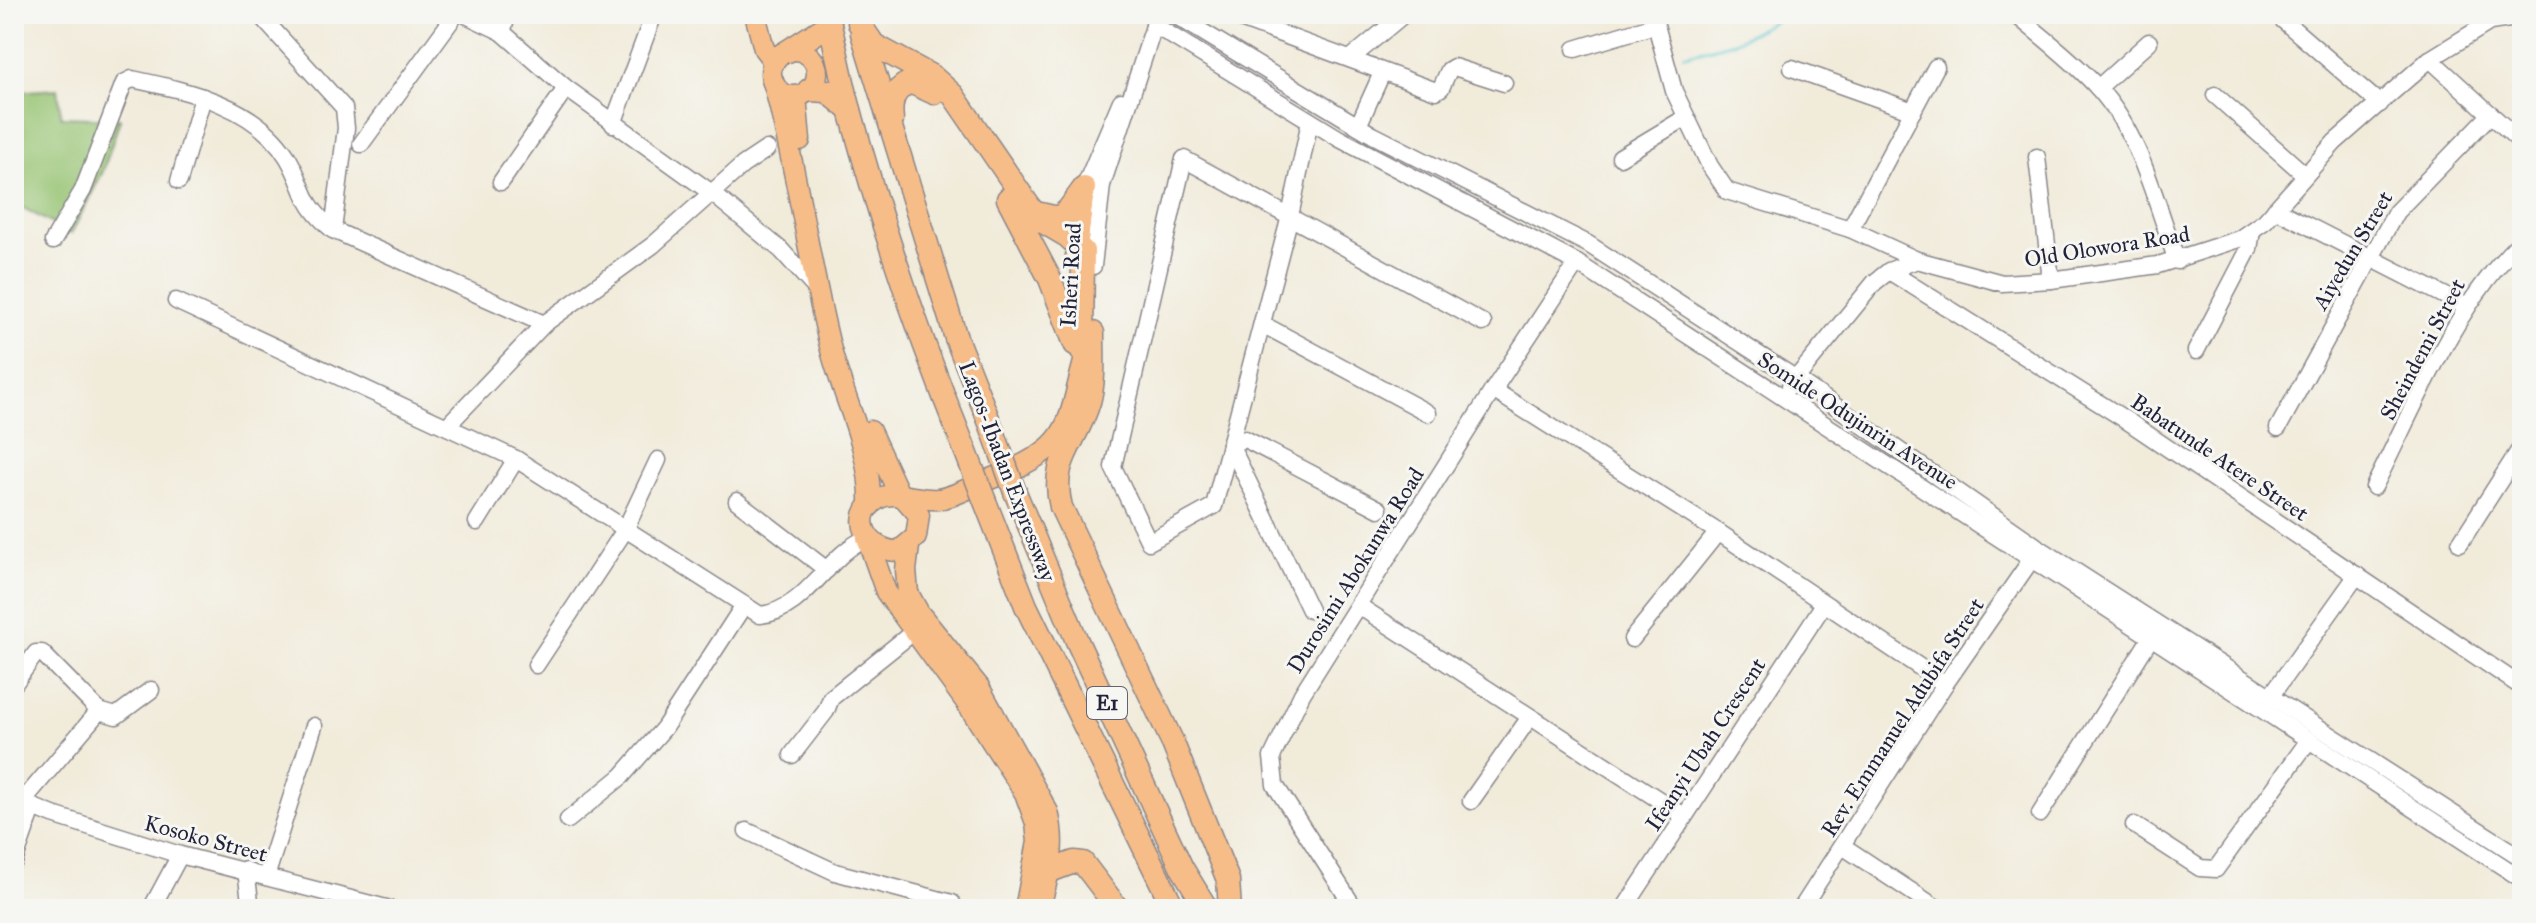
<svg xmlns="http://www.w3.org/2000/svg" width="2536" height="923" viewBox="0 0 2536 923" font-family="'IM FELL Great Primer',serif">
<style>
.green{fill:#94c270;stroke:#5b7256;stroke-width:2}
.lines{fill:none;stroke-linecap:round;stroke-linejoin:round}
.stream{stroke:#5ac7cf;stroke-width:3}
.minor-casing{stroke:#8a868a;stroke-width:19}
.major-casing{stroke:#8a868a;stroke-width:23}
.highway-casing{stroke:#8a868a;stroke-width:25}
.minor{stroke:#fff;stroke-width:16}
.major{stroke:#f7bd88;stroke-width:20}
.highway{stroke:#f7bd88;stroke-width:22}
.highway-bridge-casing{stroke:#8a868a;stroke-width:25;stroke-linecap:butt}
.highway-bridge{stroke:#f7bd88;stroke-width:22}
.labels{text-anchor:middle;stroke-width:6;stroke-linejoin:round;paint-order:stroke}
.shield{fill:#f6f6f2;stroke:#626272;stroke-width:2}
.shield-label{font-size:20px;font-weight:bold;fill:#22223b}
.street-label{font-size:22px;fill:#22223b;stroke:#f6f6f2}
</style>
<rect width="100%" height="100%" fill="#f6f6f2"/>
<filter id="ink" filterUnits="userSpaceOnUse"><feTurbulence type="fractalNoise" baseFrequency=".0125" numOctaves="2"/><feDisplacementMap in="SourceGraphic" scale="16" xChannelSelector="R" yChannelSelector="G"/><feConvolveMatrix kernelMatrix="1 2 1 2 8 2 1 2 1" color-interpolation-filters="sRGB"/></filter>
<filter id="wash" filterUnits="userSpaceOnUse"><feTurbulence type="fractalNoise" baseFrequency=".006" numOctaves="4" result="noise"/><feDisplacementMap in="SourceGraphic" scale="32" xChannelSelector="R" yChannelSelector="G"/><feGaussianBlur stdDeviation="1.8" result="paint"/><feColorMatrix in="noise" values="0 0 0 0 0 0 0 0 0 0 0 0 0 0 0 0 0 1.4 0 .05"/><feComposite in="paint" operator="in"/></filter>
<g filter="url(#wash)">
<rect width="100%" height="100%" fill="#f1ebda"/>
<polygon class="green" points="58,89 61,117 120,119 103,171 71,234 14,203 14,92"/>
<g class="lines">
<polyline class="stream" points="1684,55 1734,42 1789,14"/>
</g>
</g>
<g filter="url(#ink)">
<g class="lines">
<g class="minor-casing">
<g id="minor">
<polyline points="259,14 344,108 346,128 333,230"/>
<polyline points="464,14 502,32 566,88 713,194 781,250 816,289"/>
<polyline points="1173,14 1373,135 1588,244 1798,380 2039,548 2522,858"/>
<polyline points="1227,14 1436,91 1441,88 1449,70 1454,67 1504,83"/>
<polyline points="1653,14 1674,91 1710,166 1727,191 1850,229 1917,260 2002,283 2051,280 2158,265 2239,239 2265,221 2335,142 2430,59 2490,22 2522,17"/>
<path d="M 2015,14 C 2042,37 2074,61 2098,88 C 2140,134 2156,203 2177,261"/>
<polyline points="2276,14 2380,104"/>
<polyline points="1154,25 1340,139 1577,263 2522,879"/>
<polyline points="502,32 508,14"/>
<polyline points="1575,49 1655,25"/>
<polyline points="1350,59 1404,14"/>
<polyline points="2430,59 2522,143"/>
<polyline points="1792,68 1913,111"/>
<polyline points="2098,88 2149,42"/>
<polyline points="2215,95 2304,174"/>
<polyline points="1310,121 1290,216 1214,506 1149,542 1113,467 1184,159 1483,323"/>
<polyline points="613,124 654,14"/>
<polyline points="1358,126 1382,73"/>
<polyline points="361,144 456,14"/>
<polyline points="1620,157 1685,118"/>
<polyline points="2037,157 2051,280"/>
<polyline points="179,181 203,97"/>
<polyline points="501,182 566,88"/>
<polyline points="1084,188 1121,101"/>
<polyline points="2275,209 2467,307"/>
<polyline points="1850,229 1936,67"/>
<path d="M 53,241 L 83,190 L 124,83 L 132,79 C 188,91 256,105 288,158 C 307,191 300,202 333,230 L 544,324"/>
<polyline points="1093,266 1102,185 1158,14"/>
<polyline points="1889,271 2126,420 2522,687"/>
<path d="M 176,301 L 516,459 L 760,615 C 806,611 827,554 867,538"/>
<polyline points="1262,324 1428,413"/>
<polyline points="2196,351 2249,249 2252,231"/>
<polyline points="1790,386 1875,282 1889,271 1917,260"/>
<polyline points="1493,390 1718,532 1945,684"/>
<polyline points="447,426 544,324 653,245 743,165 767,149"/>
<polyline points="2278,428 2396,212 2491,114"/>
<path d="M 2374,487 C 2417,402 2453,307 2522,240"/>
<polyline points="737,501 827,570"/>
<polyline points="477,522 516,459"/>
<polyline points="2460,543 2522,446"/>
<polyline points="1359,606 1684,816"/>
<polyline points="1310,610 1230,444 1245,439 1379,509"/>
<polyline points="1632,639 1718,532"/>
<polyline points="536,665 625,530 658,460"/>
<polyline points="14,684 36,653 42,653 99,711 116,716 151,690"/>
<polyline points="2272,694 2357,575"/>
<polyline points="792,755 826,711 831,698 912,633"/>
<polyline points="14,799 53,815 180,855 390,909"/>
<polyline points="1471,801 1530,717"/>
<polyline points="22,802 99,711"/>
<polyline points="2040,814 2150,639"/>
<polyline points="568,820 622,776 664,728 744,605"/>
<polyline points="2134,825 2200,868 2216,869 2309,740"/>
<polyline points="747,831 835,872 952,903 955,909"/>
<polyline points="1844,847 1938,909"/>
<polyline points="14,862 33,808"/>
<polyline points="246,870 251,909"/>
<polyline points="266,877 314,726"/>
<polyline points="151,909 180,855"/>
<polyline points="1355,909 1275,785 1272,757 1302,694 1493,390 1577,263"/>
<polyline points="1624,909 1824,604"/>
<polyline points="1801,909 1945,684 2038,550"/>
</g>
</g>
<g class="major-casing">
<g id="major">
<polyline points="755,14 764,49 774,62"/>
<circle cx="794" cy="73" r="23"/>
<path d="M 773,81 C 797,168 808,258 830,346 C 843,399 872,450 870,506"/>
<polyline points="796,96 800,140"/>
<polyline points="1076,256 1084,189"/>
<polyline points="870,431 900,496"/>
<path d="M 904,498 L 919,515 L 916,537 L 899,551 C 868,552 848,516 878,499 C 894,489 919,501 938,499 C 955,497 974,485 990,479 C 1082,444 1064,422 1090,341"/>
<polyline points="867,538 886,592 966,702 1025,793 1036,823 1038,842 1025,909"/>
<path d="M 909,546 L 906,570 L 908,593 L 919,613 L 979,687 L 1048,812 C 1057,846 1049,876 1039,909"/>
</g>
</g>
<g class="highway-casing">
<g id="highway">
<path d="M 827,14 C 836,46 841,78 850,110 C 881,224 919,337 964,447"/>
<polyline points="859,23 874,45 933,77 953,95 1038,219 1067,236 1083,251 1082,351"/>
<polyline points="862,33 956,338 993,431"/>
<polyline points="788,51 830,24"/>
<polyline points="809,90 827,91 850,110"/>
<path d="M 892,120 C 890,102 893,90 910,82 L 934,93"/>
<polyline points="1008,199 1050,279 1075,344"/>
<polyline points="1036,213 1058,218 1068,210 1084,188"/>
<path d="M 1093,333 C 1093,355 1095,381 1089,402 C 1077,443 1049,460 1061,507 L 1172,741 L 1228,880 L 1230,909"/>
<polyline points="1015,492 1077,641 1182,868 1207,909"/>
<polyline points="986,504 1026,606 1174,909"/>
<polyline points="1050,871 1074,862 1083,863 1118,909"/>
</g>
</g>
<use href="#minor" class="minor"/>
<use href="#major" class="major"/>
<use href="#highway" class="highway"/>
<g class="highway-bridge-casing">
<g id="highway-bridge">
<polyline points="993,431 1015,492"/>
<polyline points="964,447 986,504"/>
</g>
</g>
<use href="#highway-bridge" class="highway-bridge"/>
</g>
</g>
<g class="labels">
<rect class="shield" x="1087" y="687" width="40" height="32" rx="6"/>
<g class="shield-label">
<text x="1107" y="710">E1</text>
</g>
<g class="street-label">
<text transform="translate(2107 246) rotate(-9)" y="8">Old Olowora Road</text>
<text transform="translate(2352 250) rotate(-59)" y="8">Aiyedun Street</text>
<text transform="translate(1070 275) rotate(-87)" y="8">Isheri Road</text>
<text transform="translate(2422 349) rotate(-62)" y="8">Sheindemi Street</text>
<text transform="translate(1858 420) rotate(33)" y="8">Somide Odujinrin Avenue</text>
<text transform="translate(2220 457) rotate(34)" y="8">Babatunde Atere Street</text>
<text transform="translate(1008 471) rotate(69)" y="8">Lagos-Ibadan Expressway</text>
<text transform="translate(1355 570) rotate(-58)" y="8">Durosimi Abokunwa Road</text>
<text transform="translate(1902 717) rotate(-57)" y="8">Rev. Emmanuel Adubifa Street</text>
<text transform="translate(1705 744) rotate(-57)" y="8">Ifeanyi Ubah Crescent</text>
<text transform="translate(206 838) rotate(15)" y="8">Kosoko Street</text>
</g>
</g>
<rect width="2536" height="923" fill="none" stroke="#f6f6f2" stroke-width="48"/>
</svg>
